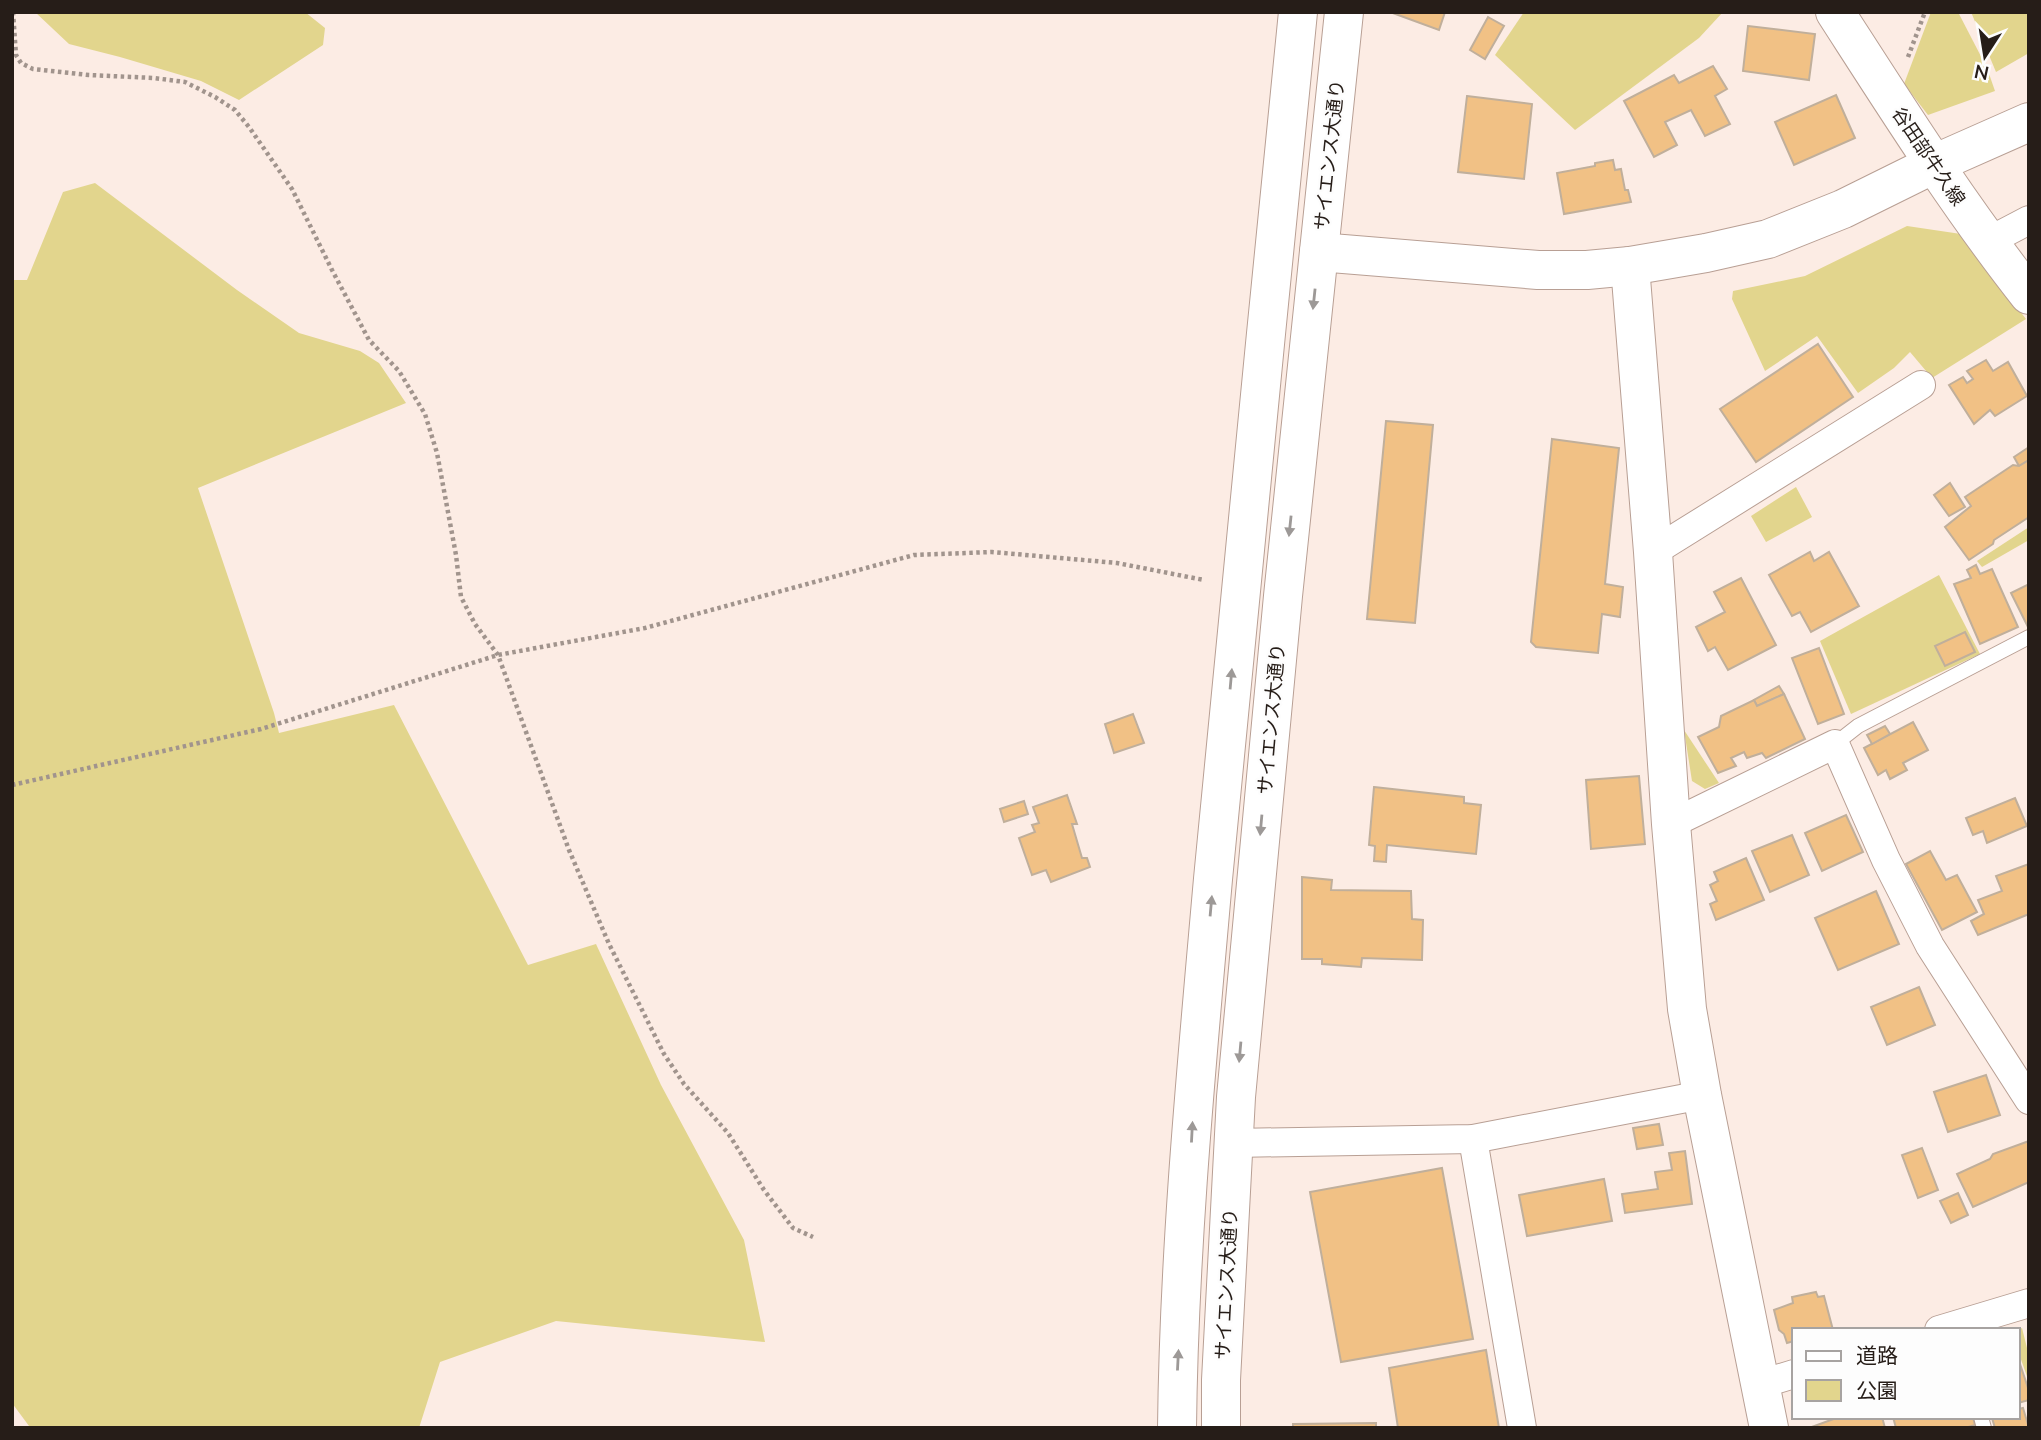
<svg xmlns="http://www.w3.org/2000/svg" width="2041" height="1440" viewBox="0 0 2041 1440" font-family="Mulish,'Noto Sans JP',sans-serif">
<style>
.green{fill:#e2d58d}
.building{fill:#f1c185;stroke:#c0af9b;stroke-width:2}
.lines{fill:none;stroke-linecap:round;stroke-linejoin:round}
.lane-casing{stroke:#b89f94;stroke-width:16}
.street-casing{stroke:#b89f94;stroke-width:30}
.secondary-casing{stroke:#b89f94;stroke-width:40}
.primary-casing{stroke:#b89f94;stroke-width:40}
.path{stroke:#a1948d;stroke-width:4.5;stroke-dasharray:3.5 3.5;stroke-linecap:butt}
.lane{stroke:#fff;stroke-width:14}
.street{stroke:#fff;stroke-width:28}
.secondary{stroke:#fff;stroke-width:38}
.primary{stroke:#fff;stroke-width:38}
.oneway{fill:#9d9997}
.labels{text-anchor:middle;stroke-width:5;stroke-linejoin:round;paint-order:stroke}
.street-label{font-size:19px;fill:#261d18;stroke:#fdfdfd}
</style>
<rect width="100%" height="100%" fill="#fcece4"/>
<g class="green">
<polygon points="35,12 305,12 325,28 323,45 239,100 201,81 120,57 69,44"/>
<polygon points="1524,12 1723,12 1699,38 1575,130 1495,55"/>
<polygon points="1931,12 1958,12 1987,68 1995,91 1928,115 1904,84"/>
<polygon points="1971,12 2029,12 2029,53 1996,72"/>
<polygon points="95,183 237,290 299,333 360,351 379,363 406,403 198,488 274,713 279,733 394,705 528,965 596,944 661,1085 744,1240 765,1342 556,1321 440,1362 419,1428 47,1428 29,1426 12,1403 12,280 27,280 63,192"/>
<polygon points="1907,226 1961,234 2026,319 1932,378 1910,352 1894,368 1858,393 1817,336 1765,371 1732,299 1733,291 1805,276"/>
<polygon points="1796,487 1812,517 1766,542 1751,516"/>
<polygon points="2029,527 2029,540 1982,567 1977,561"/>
<polygon points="1939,575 1980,654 1851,714 1820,641"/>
<polygon points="1684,730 1719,783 1705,789 1692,781"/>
<polygon points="2022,1328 2029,1356 2029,1382 2018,1351 2018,1330"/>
</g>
<g class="building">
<polygon points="1390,12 1445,12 1439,30"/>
<polygon points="1488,17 1504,26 1485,59 1470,50"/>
<polygon points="1748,26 1815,34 1809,80 1743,71"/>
<polygon points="1713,66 1727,89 1715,96 1730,124 1705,136 1691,110 1665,122 1677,145 1654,157 1624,101 1674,75 1679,83"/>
<polygon points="1836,95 1855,138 1794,165 1775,122"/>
<polygon points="1467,96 1532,104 1524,179 1458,172"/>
<polygon points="1613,160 1615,170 1621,169 1625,190 1628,190 1631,202 1564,214 1557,173 1595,166 1595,163"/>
<polygon points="1818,344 1853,397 1756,462 1720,409"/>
<polygon points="1986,360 1993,371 2008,362 2027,396 1995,416 1990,410 1974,424 1949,385 1963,377 1967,383 1973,379 1967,371"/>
<polygon points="1386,421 1433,425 1415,623 1367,619"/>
<polygon points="1552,439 1619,448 1605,584 1623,587 1620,617 1602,614 1598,653 1536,647 1531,642"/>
<polygon points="2029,447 2029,460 2019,466 2014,457"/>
<polygon points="2029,460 2029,517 1994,540 1993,544 1969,560 1945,527 1971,506 1965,497 2013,465 2019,466"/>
<polygon points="1950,483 1965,507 1949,516 1934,495"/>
<polygon points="1810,552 1814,561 1829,552 1859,606 1811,632 1800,612 1792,616 1769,575"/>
<polygon points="1976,565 1980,574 1992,569 2018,627 1980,644 1954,584 1971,578 1967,570"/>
<polygon points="1741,578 1776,645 1728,670 1715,647 1708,651 1696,627 1725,612 1714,592"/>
<polygon points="2029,584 2029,626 2028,627 2011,593"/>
<polygon points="1965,632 1975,652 1945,666 1935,646"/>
<polygon points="1819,648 1844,714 1818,724 1792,658"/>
<polygon points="1779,686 1784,694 1757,706 1754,700"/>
<polygon points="1784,694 1805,739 1766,758 1762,753 1747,758 1744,752 1731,758 1736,766 1718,773 1698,737 1719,727 1721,716 1754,700 1757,706"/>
<polygon points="1133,714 1144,743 1114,753 1105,724"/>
<polygon points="1913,722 1928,750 1903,763 1907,770 1890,779 1886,770 1878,775 1864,748"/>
<polygon points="1885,726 1890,734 1872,744 1867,735"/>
<polygon points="1639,776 1645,844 1591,849 1586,780"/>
<polygon points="1374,787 1464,797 1464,803 1481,805 1476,854 1387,845 1386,862 1374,861 1375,846 1369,845"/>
<polygon points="1067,795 1077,824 1072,824 1082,858 1087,858 1090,867 1051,882 1046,870 1032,875 1019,838 1035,832 1032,825 1039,823 1033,807"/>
<polygon points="2015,798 2027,826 1987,843 1983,831 1973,835 1966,818"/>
<polygon points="1024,801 1028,814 1004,822 1000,809"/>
<polygon points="1846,815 1863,852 1822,871 1805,833"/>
<polygon points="1792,835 1809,875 1770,892 1752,851"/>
<polygon points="1930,851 1946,880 1957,875 1977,912 1942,930 1906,864"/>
<polygon points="1746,858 1764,900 1716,920 1710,904 1717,901 1710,885 1718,881 1714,872"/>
<polygon points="2029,864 2029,914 1978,935 1971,921 1984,914 1978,900 2002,891 1996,876"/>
<polygon points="1302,877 1332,880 1331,890 1411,891 1412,919 1423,920 1422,960 1362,958 1361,967 1322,964 1322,959 1302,959"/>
<polygon points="1876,891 1899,944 1838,970 1815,918"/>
<polygon points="1919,987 1935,1025 1887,1045 1871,1007"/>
<polygon points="1986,1075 2000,1115 1948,1132 1934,1092"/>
<polygon points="1659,1124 1663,1145 1637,1149 1633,1128"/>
<polygon points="2029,1141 2029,1182 1973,1207 1957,1174 1990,1159 1993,1154"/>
<polygon points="1922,1148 1938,1190 1918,1198 1902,1155"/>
<polygon points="1685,1151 1692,1204 1625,1213 1622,1194 1658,1189 1655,1172 1672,1170 1669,1153"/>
<polygon points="1442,1168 1473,1339 1341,1362 1310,1192"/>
<polygon points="1604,1179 1612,1221 1527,1236 1519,1195"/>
<polygon points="1958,1193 1968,1215 1951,1223 1940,1201"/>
<polygon points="1816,1292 1818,1297 1824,1296 1833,1330 1794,1330 1794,1341 1787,1343 1784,1334 1779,1330 1774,1310 1793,1303 1792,1297"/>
<polygon points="1486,1350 1499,1428 1398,1428 1389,1368"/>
<polygon points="2018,1358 2029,1391 2029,1400 2018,1403"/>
<polygon points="2023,1408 2029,1428 1995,1428 1992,1418 2018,1417 2018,1409"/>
<polygon points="1839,1417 1882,1417 1885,1428 1809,1428"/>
<polygon points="1893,1417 1973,1417 1975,1425 1965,1428 1896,1428"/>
<polygon points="1376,1423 1376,1428 1293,1428 1293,1424"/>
</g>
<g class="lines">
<g class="lane-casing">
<g id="lane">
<polyline points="1835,744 1858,726 2029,637"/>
<polyline points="1981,1417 1984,1428"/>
</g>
</g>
<g class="street-casing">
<g id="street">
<polyline points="1987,242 2029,220"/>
<polyline points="1653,552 1921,385"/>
<polyline points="1671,824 1835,744 1886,860 1930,946 2029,1100"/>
<polyline points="1473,1139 1522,1428"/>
<polyline points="1234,1143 1473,1139 1702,1095"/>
<polyline points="1939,1330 2029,1303"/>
<polyline points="1761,1384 1794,1374"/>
</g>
</g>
<g class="secondary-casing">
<g id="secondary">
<path d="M 1835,12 C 1897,108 1958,205 2029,295"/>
<polyline points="1319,252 1538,270 1587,270 1630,266 1706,253 1768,239 1843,209 1934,164 2029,122"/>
<polyline points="1630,266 1653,552 1671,824 1687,1009 1702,1095 1769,1428"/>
</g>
</g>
<g class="primary-casing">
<g id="primary">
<path d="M 1177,1428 C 1179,1245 1197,1061 1213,879 C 1239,590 1270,301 1298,12"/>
<polyline points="1221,1428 1221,1380 1236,1097 1283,596 1344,12"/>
</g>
</g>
<g class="path">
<polyline points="13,12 16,55 21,63 33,69 89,75 154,78 185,82 215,97 235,110 249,127 292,189 332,270 369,340 399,371 425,414 437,453 456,555 461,597 475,624 498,655 569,850 609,944 664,1054 684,1084 728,1133 764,1190 793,1228 813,1237"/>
<polyline points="1908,57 1925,12"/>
<polyline points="12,785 261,729 498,655 645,628 914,555 992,552 1117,563 1204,580"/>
</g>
<use href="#lane" class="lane"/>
<use href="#street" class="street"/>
<use href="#secondary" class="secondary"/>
<use href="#primary" class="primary"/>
</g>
<defs><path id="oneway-solid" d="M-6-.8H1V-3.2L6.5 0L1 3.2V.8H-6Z" transform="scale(1.75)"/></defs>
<g class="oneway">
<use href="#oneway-solid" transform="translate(1314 299) rotate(96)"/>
<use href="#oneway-solid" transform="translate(1290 526) rotate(96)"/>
<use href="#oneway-solid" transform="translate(1231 679) rotate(-85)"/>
<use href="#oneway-solid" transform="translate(1261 825) rotate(95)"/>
<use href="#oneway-solid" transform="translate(1211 906) rotate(-85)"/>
<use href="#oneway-solid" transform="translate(1240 1052) rotate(95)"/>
<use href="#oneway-solid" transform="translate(1192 1132) rotate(-87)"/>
<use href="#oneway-solid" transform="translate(1178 1360) rotate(-87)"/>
</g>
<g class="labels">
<g class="street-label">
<text transform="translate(1329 155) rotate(-84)" y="7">サイエンス大通り</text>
<text transform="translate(1929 156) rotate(56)" y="7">谷田部牛久線</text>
<text transform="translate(1271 719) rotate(-85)" y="7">サイエンス大通り</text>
<text transform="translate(1226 1284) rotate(-87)" y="7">サイエンス大通り</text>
</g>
</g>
<rect width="2041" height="1440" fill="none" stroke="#261d18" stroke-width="28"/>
<rect x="1792" y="1328" width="228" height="91" fill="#fdfdfd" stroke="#a7a3a1" stroke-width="2"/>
<rect x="1806" y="1351" width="35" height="10" fill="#ffffff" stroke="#a7a3a1" stroke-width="2"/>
<text x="1856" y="1363" font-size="21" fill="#261d18">道路</text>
<rect x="1806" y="1380" width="35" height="21" fill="#e2d58d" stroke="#a7a3a1" stroke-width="2"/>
<text x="1856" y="1398" font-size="21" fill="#261d18">公園</text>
<g transform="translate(1985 56) rotate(192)" stroke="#fdfdfd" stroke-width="5" paint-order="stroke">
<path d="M0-5L12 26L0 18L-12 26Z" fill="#261d18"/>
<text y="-10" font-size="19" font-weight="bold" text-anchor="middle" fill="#261d18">N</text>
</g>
</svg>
